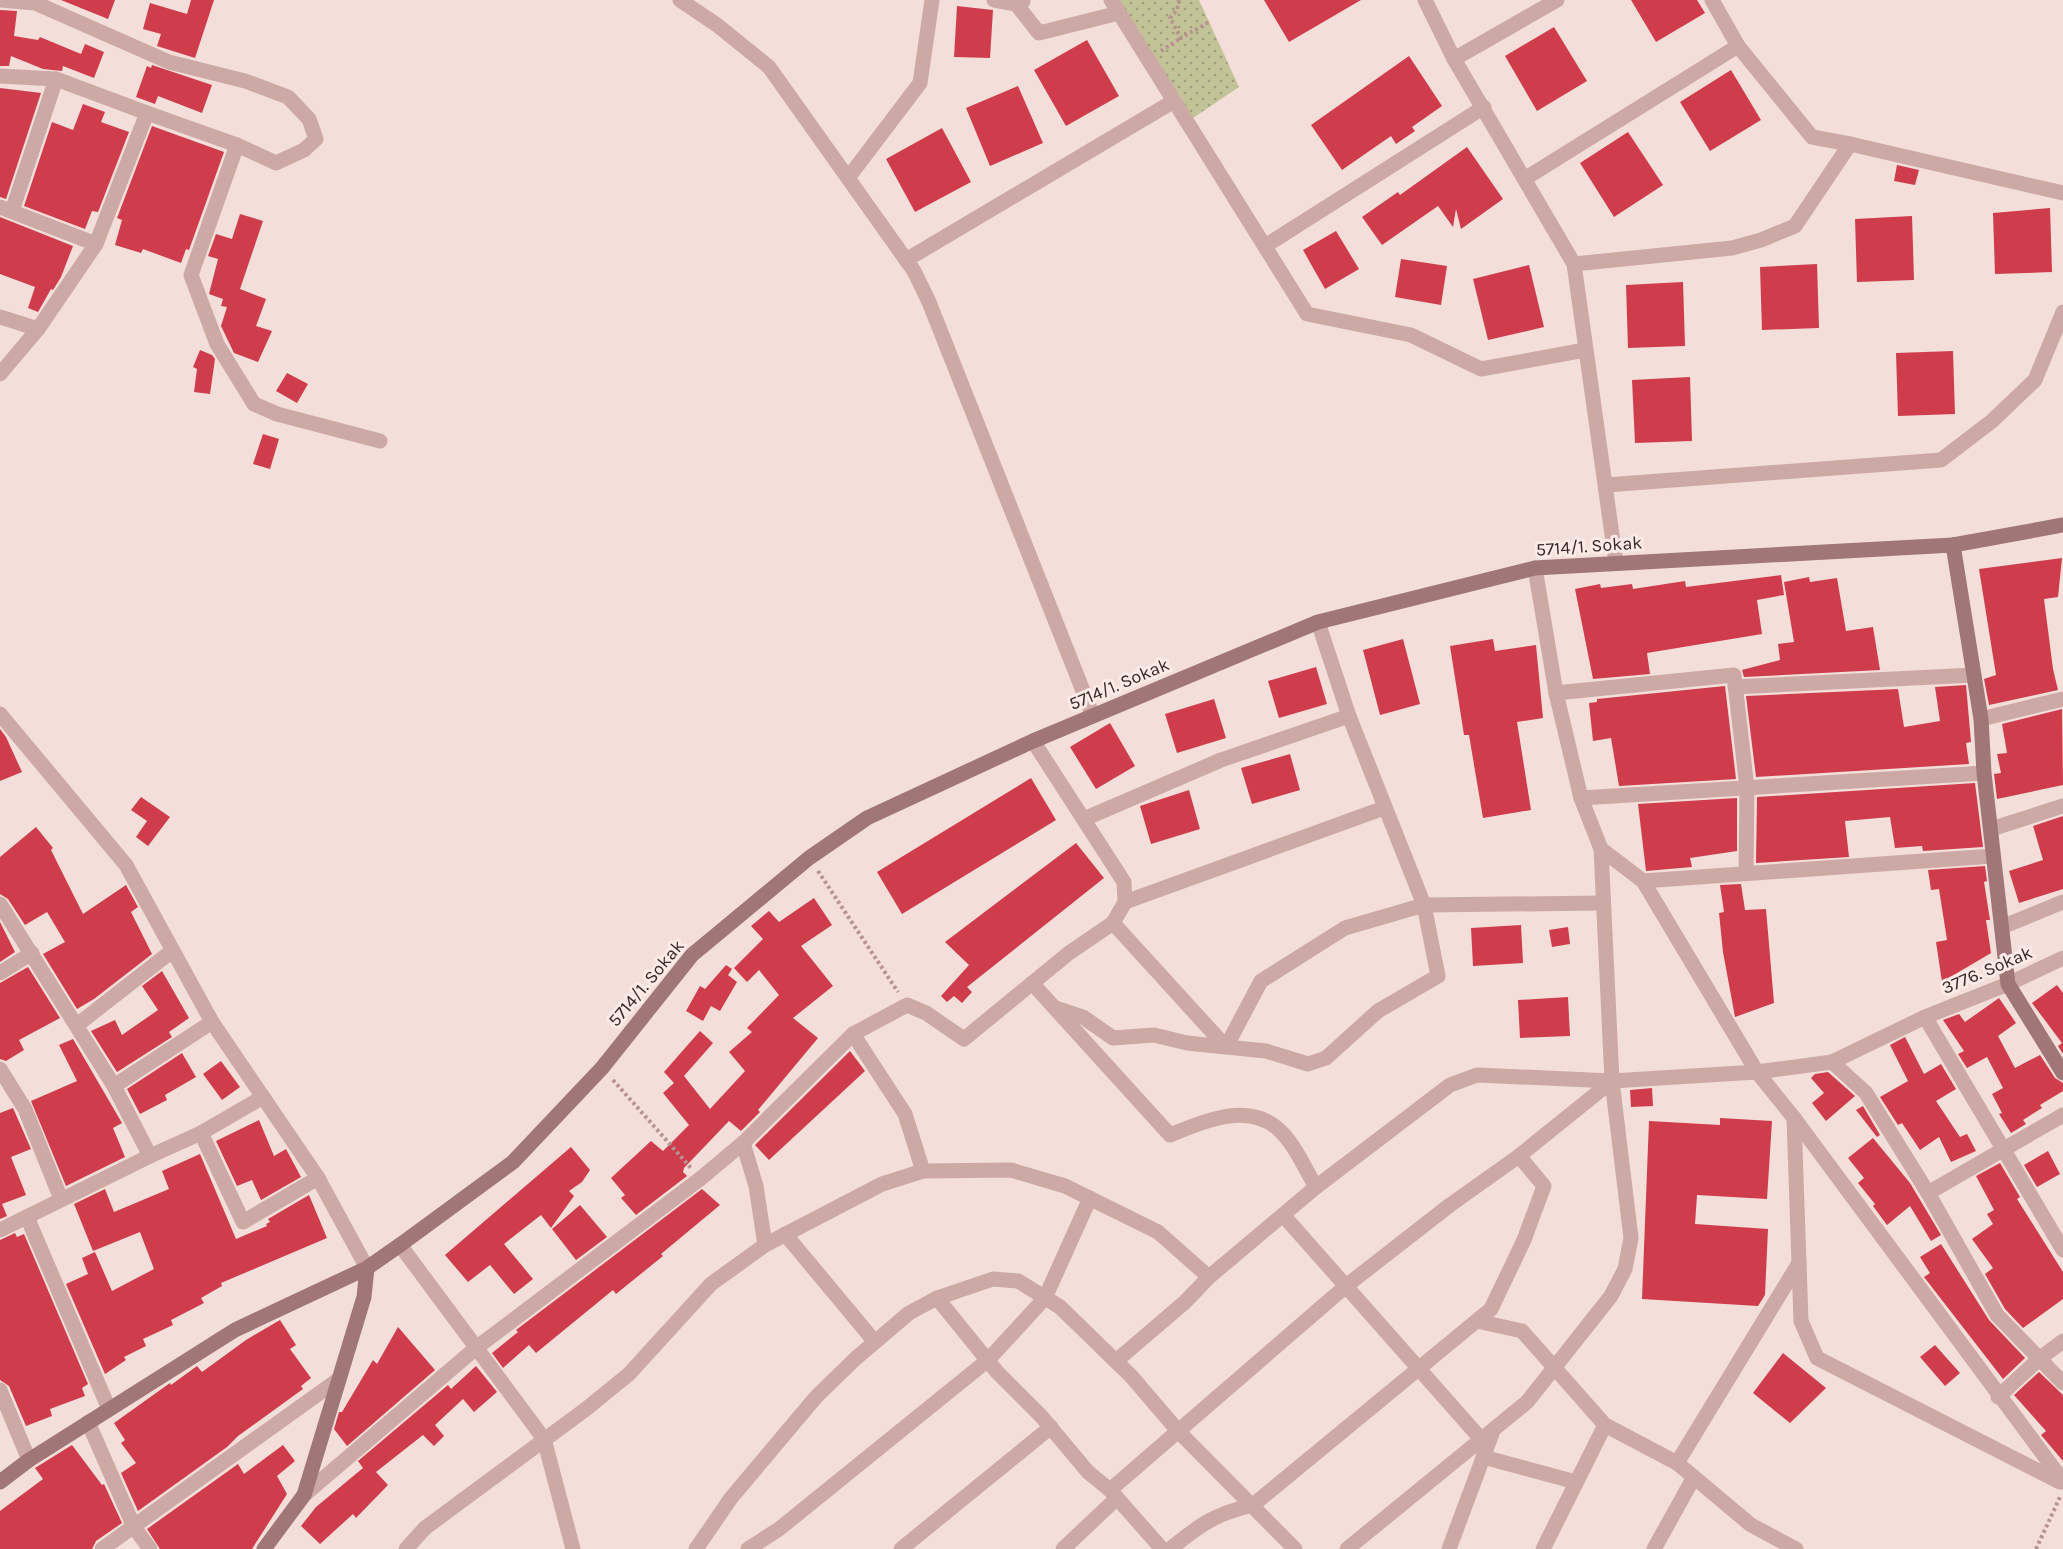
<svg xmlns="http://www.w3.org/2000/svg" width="2063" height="1549" viewBox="0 0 2063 1549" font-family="Karla,sans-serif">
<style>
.grass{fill:url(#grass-dots)}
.building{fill:#cf3c4b}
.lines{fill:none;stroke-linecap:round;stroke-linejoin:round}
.path{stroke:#b8928f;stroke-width:4;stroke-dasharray:3 3;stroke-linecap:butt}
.street{stroke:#cca9a5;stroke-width:15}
.secondary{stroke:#a07676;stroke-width:15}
.labels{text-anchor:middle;stroke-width:6;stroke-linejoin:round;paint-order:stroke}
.street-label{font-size:18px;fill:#372727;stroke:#fbeae6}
</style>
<defs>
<pattern id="grass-dots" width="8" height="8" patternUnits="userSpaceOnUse" patternTransform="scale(1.5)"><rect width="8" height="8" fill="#c3c398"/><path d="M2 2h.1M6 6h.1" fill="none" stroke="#9f9e7c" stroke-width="1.8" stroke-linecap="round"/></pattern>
</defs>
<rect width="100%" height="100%" fill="#f3ded9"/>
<polygon class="grass" points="1111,0 1199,0 1239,87 1187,122"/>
<g class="building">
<polygon points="61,0 115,0 108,19"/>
<polygon points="191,0 214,0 195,58 157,46 161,34 143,29 150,3 187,14"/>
<polygon points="1264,0 1361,0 1289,42"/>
<polygon points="1631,0 1697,0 1705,13 1656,42"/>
<polygon points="957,6 993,10 990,58 954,57"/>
<polygon points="0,10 17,11 14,36 38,40 40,37 81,54 85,44 104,52 94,78 63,66 62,71 43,69 11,56 9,66 0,66"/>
<polygon points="1554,27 1587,81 1537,111 1505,56"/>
<polygon points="1087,40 1119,96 1066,126 1034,70"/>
<polygon points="1409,56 1442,106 1412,127 1415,131 1396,144 1391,136 1342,170 1311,125"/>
<polygon points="152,65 212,85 202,113 158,96 155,104 136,97 147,66 151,68"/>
<polygon points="1731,70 1761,120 1710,151 1680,102"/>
<polygon points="1018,86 1043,143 990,166 966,108"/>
<polygon points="0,88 41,93 6,199 0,197"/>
<polygon points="83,104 105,112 101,122 129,132 98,212 92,211 85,229 24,206 52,122 73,130"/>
<polygon points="152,126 224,152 189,250 186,249 181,263 143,249 141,253 115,245 122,220 117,218"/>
<polygon points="942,128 971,182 915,212 886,159"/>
<polygon points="1628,132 1663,185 1614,217 1580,163"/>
<polygon points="1467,147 1503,199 1461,229 1456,209 1453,227 1438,206 1382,245 1362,217 1398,192 1400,195"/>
<polygon points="1897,165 1919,170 1915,185 1894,181"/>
<polygon points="2050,208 2052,272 1995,274 1993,213"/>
<polygon points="240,214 263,221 240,289 266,299 256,326 272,331 258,362 234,353 221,326 227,307 221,306 223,299 209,294 218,259 208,256 216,234 232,239"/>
<polygon points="1912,216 1914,280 1857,282 1855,219"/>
<polygon points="0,217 73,246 61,277 53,290 51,289 38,312 28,308 35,287 0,274"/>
<polygon points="1336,231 1359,269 1325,289 1303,250"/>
<polygon points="1401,259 1447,266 1441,305 1395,297"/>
<polygon points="1817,264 1819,328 1762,330 1760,267"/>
<polygon points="1529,265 1544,327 1488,340 1473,279"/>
<polygon points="1683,282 1685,346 1628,348 1626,285"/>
<polygon points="200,350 212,355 215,359 210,394 194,392 197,369 193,367"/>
<polygon points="1953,351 1955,414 1898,416 1896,353"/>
<polygon points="287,373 308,384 297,403 276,391"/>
<polygon points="1690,377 1692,441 1635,443 1632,380"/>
<polygon points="263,434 279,439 270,469 253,464"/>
<polygon points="2062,558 2058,597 2044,599 2053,669 2058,690 1989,705 1984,679 1996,675 1979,569"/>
<polygon points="1781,575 1784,595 1757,600 1762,634 1647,653 1650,674 1593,679 1575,589 1600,584 1601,588 1632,584 1633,589 1685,581 1686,587"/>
<polygon points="1809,577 1810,582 1837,578 1846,631 1873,627 1880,670 1744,677 1742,670 1780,660 1778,644 1794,642 1784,582"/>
<polygon points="1403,639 1420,704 1380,715 1363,650"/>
<polygon points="1493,639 1495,651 1536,645 1543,718 1517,722 1531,810 1483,818 1469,735 1464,735 1450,646"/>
<polygon points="1316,667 1327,704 1279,718 1268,681"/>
<polygon points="1966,685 1971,742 1966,743 1969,764 1756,777 1746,696 1898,689 1904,727 1940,721 1935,687"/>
<polygon points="1725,686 1736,779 1619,786 1611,738 1593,741 1589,703 1597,702 1597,699"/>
<polygon points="1214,699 1226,738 1177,753 1165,714"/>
<polygon points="2062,709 2063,785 1997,799 1994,774 2001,773 1997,754 2007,753 2002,724"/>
<polygon points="1110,723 1135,766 1096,789 1070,747"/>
<polygon points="0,729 6,737 22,772 0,781"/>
<polygon points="1290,754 1300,790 1252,804 1241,768"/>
<polygon points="1031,778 1056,820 902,914 877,872"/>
<polygon points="1975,783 1983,847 1923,851 1922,846 1895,848 1890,817 1845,821 1849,857 1756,863 1757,797"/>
<polygon points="1189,790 1200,829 1151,844 1140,806"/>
<polygon points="141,797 170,817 148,846 136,837 147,821 131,810"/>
<polygon points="1737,798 1737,851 1690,858 1692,867 1646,871 1638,804"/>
<polygon points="2063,816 2063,889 2019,903 2009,871 2043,860 2033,826"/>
<polygon points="36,827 53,848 51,850 83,914 126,885 138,907 131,912 152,954 94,999 77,1009 43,954 65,942 47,912 25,925 8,899 0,894 0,857"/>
<polygon points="1076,843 1104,878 967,987 972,992 962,1003 954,996 947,1002 941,996 969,965 945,942"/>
<polygon points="1985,866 1987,881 1984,882 1990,920 1986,920 1991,953 1942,982 1936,942 1947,940 1939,889 1931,890 1928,870"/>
<polygon points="1741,884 1745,910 1766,909 1774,1003 1735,1017 1723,952 1719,913 1724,912 1720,885"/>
<polygon points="814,898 832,925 801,946 833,986 793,1018 818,1038 758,1110 760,1112 741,1131 729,1121 684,1168 683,1172 687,1176 636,1215 621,1198 625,1195 611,1178 651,1141 663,1151 689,1125 663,1093 674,1083 664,1072 700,1031 713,1043 684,1076 710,1109 745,1071 729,1052 752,1032 747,1028 779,995 759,970 747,982 734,968 763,939 751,926 769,911 779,922"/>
<polygon points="0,922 15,952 0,962"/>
<polygon points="1521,925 1523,963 1473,966 1471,928"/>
<polygon points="1568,927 1570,944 1552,947 1549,930"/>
<polygon points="726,965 732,969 728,975 737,982 720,1011 711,1006 703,1021 686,1011 700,986 705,989"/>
<polygon points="28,967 60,1018 19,1040 24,1050 6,1061 0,1059 0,983"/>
<polygon points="162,971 189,1018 169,1032 172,1037 117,1072 91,1031 115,1020 122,1035 158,1010 142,986"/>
<polygon points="2057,985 2063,993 2063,1054 2058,1046 2062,1043 2032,1003"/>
<polygon points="1568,997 1570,1036 1520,1038 1518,1000"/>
<polygon points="1999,998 2016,1023 1998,1036 2015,1068 2040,1055 2055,1078 2063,1083 2063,1091 2040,1105 2042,1108 2023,1120 2026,1124 2011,1133 1999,1114 2002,1113 1992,1094 2003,1088 1987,1057 1967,1068 1958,1054 1964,1051 1943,1020 1959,1014 1965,1022"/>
<polygon points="1905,1037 1924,1074 1941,1064 1956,1089 1936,1101 1960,1137 1967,1134 1976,1151 1951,1162 1939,1137 1920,1150 1902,1123 1898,1125 1880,1097 1908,1081 1890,1045"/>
<polygon points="73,1039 122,1123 113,1128 125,1157 66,1186 31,1101 77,1081 59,1045"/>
<polygon points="850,1051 865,1071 769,1160 755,1145"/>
<polygon points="182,1053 196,1077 165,1095 167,1100 140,1114 127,1089"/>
<polygon points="221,1061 240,1087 222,1100 203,1074"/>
<polygon points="1828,1072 1855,1096 1826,1121 1812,1103 1824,1093 1811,1078 1815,1074"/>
<polygon points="1652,1088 1653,1106 1631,1107 1630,1090"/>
<polygon points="1863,1106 1880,1135 1877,1137 1856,1110"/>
<polygon points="13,1108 31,1149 11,1157 26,1195 2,1204 7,1216 0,1219 0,1113"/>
<polygon points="1720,1118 1772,1121 1767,1199 1697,1195 1695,1224 1768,1229 1765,1295 1758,1306 1642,1299 1649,1121 1720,1125"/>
<polygon points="259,1120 274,1156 286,1149 301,1177 261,1200 252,1180 237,1186 216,1141"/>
<polygon points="1873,1138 1910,1183 1941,1235 1931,1241 1910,1206 1887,1225 1873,1206 1875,1204 1858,1183 1864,1178 1848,1158"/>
<polygon points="571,1147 590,1170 582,1182 569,1191 574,1196 551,1228 541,1215 504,1244 533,1279 514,1294 490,1265 468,1282 445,1255"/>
<polygon points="2048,1151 2060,1174 2037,1187 2024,1165"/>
<polygon points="200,1154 236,1239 267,1226 266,1224 270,1222 268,1219 309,1195 327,1238 221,1283 222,1286 201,1298 204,1303 171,1320 173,1325 143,1339 146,1346 124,1357 126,1360 105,1374 66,1284 88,1274 82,1258 95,1252 112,1291 154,1269 140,1232 93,1251 74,1204 105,1189 114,1212 169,1189 162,1171"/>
<polygon points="2000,1163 2020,1197 2017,1199 2063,1272 2063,1299 2023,1328 2005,1309 1985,1274 1993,1268 1972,1239 1993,1224 1987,1214 1994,1210 1976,1176"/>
<polygon points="702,1189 720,1205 661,1254 663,1256 616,1294 613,1290 536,1353 529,1345 503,1368 492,1353 518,1332 516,1330"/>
<polygon points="580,1205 607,1237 576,1260 552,1229"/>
<polygon points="15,1233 17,1237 24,1234 88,1384 82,1388 85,1396 50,1409 52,1416 26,1426 9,1386 0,1380 0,1240"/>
<polygon points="1941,1244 1989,1320 2025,1358 2003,1379 1924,1277 1930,1273 1920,1257"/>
<polygon points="280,1320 296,1345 290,1349 311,1378 301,1386 303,1389 238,1436 227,1447 138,1511 121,1473 136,1463 121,1443 125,1440 114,1423 170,1383 171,1385 197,1366 202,1372 246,1340"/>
<polygon points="398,1327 435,1370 347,1446 334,1429 339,1412 342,1412 373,1360 377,1364"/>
<polygon points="1935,1345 1960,1373 1945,1386 1920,1357"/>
<polygon points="1783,1353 1826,1388 1790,1423 1753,1393"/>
<polygon points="476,1366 497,1392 474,1412 463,1399 435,1425 444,1436 434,1446 423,1435 376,1472 388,1485 356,1518 353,1514 320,1544 301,1526 316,1507 363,1468 358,1461 448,1385 451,1389"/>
<polygon points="2039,1372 2063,1395 2063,1461 2041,1435 2046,1431 2014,1395"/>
<polygon points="72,1445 102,1485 104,1484 122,1523 96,1541 92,1549 0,1549 0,1511 43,1479 35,1468"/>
<polygon points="283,1445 295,1461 277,1476 287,1494 252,1549 160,1549 147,1529 238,1464 244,1474"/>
</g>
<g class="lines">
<g class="path">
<polyline points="1179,0 1177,10 1170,18 1181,38 1209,22"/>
<polyline points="1161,51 1181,38"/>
<polyline points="818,871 898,992"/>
<polyline points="613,1080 691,1168"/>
<polyline points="2036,1549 2060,1497"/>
</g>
<g class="street">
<polyline points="0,0 35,3 169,62 245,81 288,97 309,119 316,139 304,150 276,163 237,145 147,113"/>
<polyline points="680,0 717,25 769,67 914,271 929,302 1093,716"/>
<polyline points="994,0 1016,4 1023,1"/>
<polyline points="1111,0 1307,314 1411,335 1481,369 1585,350"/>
<polyline points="1425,0 1454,59 1574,264 1616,563"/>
<polyline points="1712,0 1738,46 1812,137 1850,144"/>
<polyline points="1016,4 1039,33 1119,13"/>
<polyline points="1454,59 1557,0"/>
<polyline points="0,76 56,79 147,113 96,244 38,329 0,374"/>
<polyline points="237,145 191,275 217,344 254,404 277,414 380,441"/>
<polyline points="848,178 920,83 932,0"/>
<polyline points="1526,178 1738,46"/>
<polyline points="0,207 96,244"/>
<polyline points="12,211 56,79"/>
<polyline points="1265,246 1484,107"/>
<polyline points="906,260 1174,101"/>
<polyline points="1574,264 1732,248 1761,240 1795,226 1850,144 2063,193"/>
<polyline points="0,317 38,329"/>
<polyline points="1606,485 1941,460 1992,421 2035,380 2063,312"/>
<polyline points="1535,568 1556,693 1581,798 1601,849 1643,881 1757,1072 1794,1118 2063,1481"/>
<polyline points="1735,687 1974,675"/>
<polyline points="1556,693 1734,675 1747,788 1746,873"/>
<polyline points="0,714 126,865 212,1022 318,1178 367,1268"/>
<polyline points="1981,719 2063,699"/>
<polyline points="1033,741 1124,882 1125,902 1113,923 1226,1047 1261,981 1345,928 1424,905 1603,903"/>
<polyline points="1581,798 1984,773"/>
<polyline points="1084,819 1221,760 1349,716"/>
<polyline points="1991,829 2063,806"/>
<polyline points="1643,881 1993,856"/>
<polyline points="1125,902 1384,808"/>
<polyline points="0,904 114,1086 150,1156 0,1230"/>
<polyline points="2004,926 2063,902"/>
<polyline points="0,973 32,953"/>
<path d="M 1032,983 L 1170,1135 C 1202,1122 1246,1102 1277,1128 C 1294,1142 1305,1169 1316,1187"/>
<polyline points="1056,1008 1083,1017 1113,1038 1154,1035 1187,1043 1266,1051 1308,1064 1326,1058 1378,1011 1438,976 1424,905 1349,716 1318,622"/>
<polyline points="1925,1017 2008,984 2063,958"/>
<polyline points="77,1025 172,951"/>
<polyline points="1832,1062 1866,1093 1928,1193 1997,1315 2063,1383"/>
<polyline points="0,1069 25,1109 61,1199"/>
<polyline points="114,1086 212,1022"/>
<polyline points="1794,1118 1801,1321 1817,1358 2060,1482"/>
<polyline points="201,1133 243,1222 318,1178"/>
<polyline points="743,1143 756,1186 765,1245"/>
<polyline points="150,1156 201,1133 263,1097"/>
<polyline points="923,1171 1011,1170 1065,1186 1158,1232 1209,1277"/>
<polyline points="1928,1193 2063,1115"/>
<polyline points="1283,1215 1481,1439"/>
<polyline points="27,1217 109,1409"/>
<polyline points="785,1234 875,1342"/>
<polyline points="400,1245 544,1439 573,1549"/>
<polyline points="937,1298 997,1372 1041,1416 1088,1472 1110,1490"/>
<polyline points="1477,1321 1522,1331 1605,1425 1677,1463 1751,1525 1796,1549"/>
<polyline points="1116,1361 1185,1302 1209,1277 1316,1187 1450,1085 1477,1075 1612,1081 1757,1072 1832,1062 1925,1017 2063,1250"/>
<polyline points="0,1390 29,1460"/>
<polyline points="1998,1397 2039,1359 2063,1341"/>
<polyline points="88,1422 134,1527 150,1549"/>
<polyline points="1483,1457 1576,1482"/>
<polyline points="1677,1463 1799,1263"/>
<polyline points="304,1495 476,1348 700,1179 743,1143 853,1034 907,1005 926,1013 964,1039 1069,953 1113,923"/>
<polyline points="102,1549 339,1379"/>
<polyline points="406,1549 425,1528 586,1409 629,1374 711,1284 765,1245 882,1184 923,1171 905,1114 853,1034"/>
<polyline points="696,1549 731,1498 816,1397 855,1359 909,1313 937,1298 993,1279 1018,1281 1060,1307 1131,1376 1179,1432 1295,1549"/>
<polyline points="748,1549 779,1529 988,1360 1045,1298 1090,1198"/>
<polyline points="901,1549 1051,1427"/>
<polyline points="1063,1549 1117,1498"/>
<polyline points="1162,1549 1110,1490 1346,1286 1450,1205 1519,1156 1612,1081"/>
<path d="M 1170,1549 C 1200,1525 1214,1514 1253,1505 L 1491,1309 L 1524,1240 L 1544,1186 L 1519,1156"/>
<polyline points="1347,1549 1527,1402 1611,1296 1625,1269 1631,1238 1612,1081 1601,849"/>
<polyline points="1449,1549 1493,1431"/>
<polyline points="1543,1549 1605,1425"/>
<polyline points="1654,1549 1694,1477"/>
</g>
<g class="secondary">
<polyline points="1953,545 1981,719 1984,773 2008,984 2063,1073"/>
<polyline points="0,1482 29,1460 235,1330 367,1268 400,1245 513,1162 602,1068 692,955 809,858 867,818 1033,741 1318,622 1535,568 1953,545 2063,525"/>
<polyline points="264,1549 304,1495 364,1297 367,1268"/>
</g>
</g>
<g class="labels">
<g class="street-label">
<text transform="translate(1589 546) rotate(-4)" y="6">5714/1. Sokak</text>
<text transform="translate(1119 684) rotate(-23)" y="6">5714/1. Sokak</text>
<text transform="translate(1987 970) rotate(-23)" y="6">3776. Sokak</text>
<text transform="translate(646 983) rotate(-50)" y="6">5714/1. Sokak</text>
</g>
</g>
</svg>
